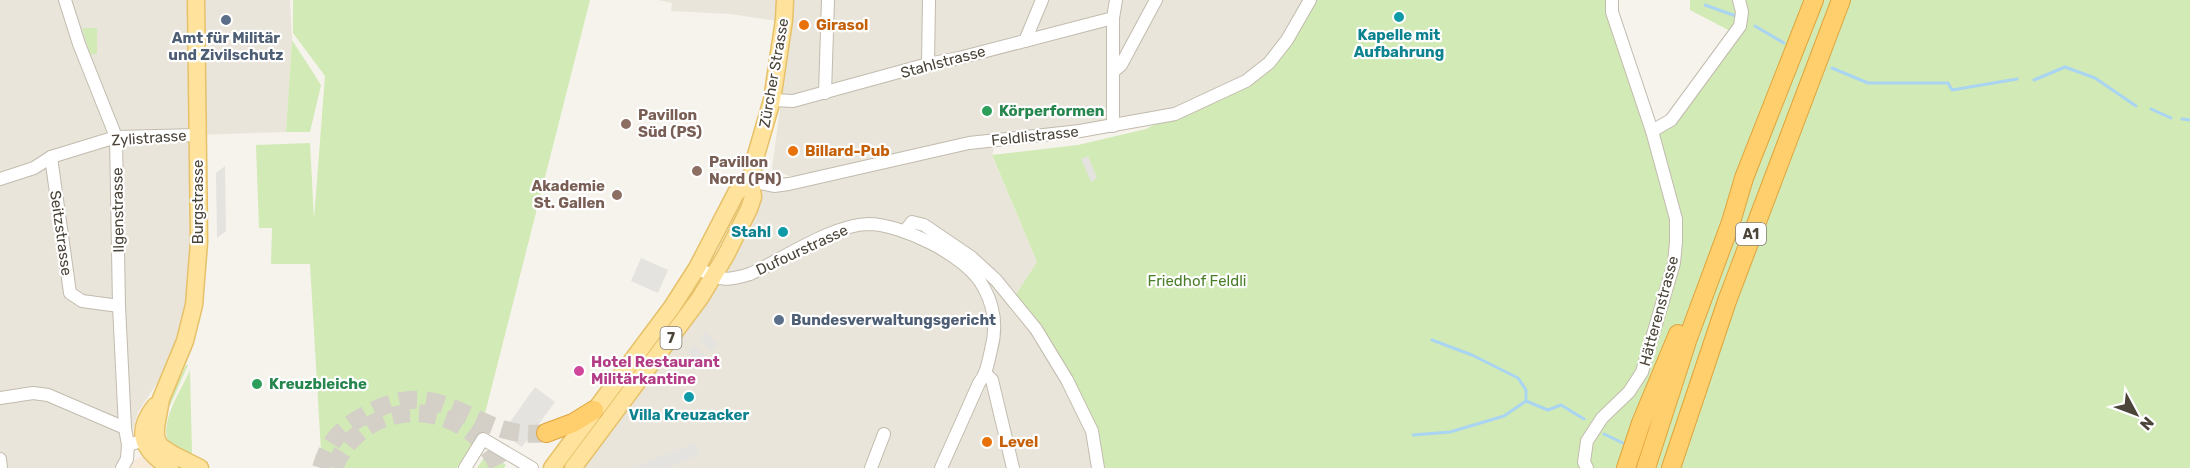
<svg xmlns="http://www.w3.org/2000/svg" width="2190" height="468" viewBox="0 0 2190 468" font-family="Rubik,sans-serif">
<style>
.residential{fill:#eae5da}
.commercial{fill:#f7ead8}
.green{fill:#d2eab5}
.parking{fill:#e5e3e0}
.lines{fill:none;stroke-linecap:round;stroke-linejoin:round}
.stream{stroke:#a9d4f2;stroke-width:3}
.highway-tunnel{stroke:#d4d0c8;stroke-width:18;stroke-dasharray:18 9;stroke-linecap:butt}
.minor-casing{stroke:#c2bbae;stroke-width:14}
.major-casing{stroke:#e6c16a;stroke-width:19}
.highway-casing{stroke:#e0a43c;stroke-width:20}
.minor{stroke:#fff;stroke-width:12}
.major{stroke:#ffe39c;stroke-width:16}
.highway{stroke:#ffcf6e;stroke-width:18}
.culture-dot{fill:#0f9aa8;stroke:#fff;stroke-width:2}
.service-dot{fill:#5c6f8a;stroke:#fff;stroke-width:2}
.food-dot{fill:#e8710a;stroke:#fff;stroke-width:2}
.leisure-dot{fill:#2e9e5b;stroke:#fff;stroke-width:2}
.education-dot{fill:#8d6e63;stroke:#fff;stroke-width:2}
.hotel-dot{fill:#d1479c;stroke:#fff;stroke-width:2}
.labels{text-anchor:middle;stroke-width:4.5;stroke-linejoin:round;paint-order:stroke}
.shield{fill:#fff;stroke:#817c74;stroke-width:1.5}
.shield-label{font-size:14px;font-weight:bold;fill:#4b4439}
.food-label{font-size:15px;font-weight:bold;fill:#c56008;stroke:#fff;text-anchor:start}
.culture-label{font-size:15px;font-weight:bold;fill:#0d838f;stroke:#fff}
.service-label{font-size:15px;font-weight:bold;fill:#4e5e75;stroke:#fff}
.street-label{font-size:15px;fill:#4b4439;stroke:#fff}
.leisure-label{font-size:15px;font-weight:bold;fill:#27864d;stroke:#fff;text-anchor:start}
.education-label{font-size:15px;font-weight:bold;fill:#785e54;stroke:#fff;text-anchor:start}
.park-label{font-size:15px;fill:#4a7f2a;stroke:#fff}
.hotel-label{font-size:15px;font-weight:bold;fill:#b23c85;stroke:#fff;text-anchor:start}
</style>
<rect width="100%" height="100%" fill="#f6f3ec"/>
<g class="residential">
<polygon points="0,0 290,0 292,40 286,132 198,135 185,341 138,412 122,468 0,468"/>
<polygon points="658,0 1310,0 1269,63 1193,107 799,176 789,176 772,169 782,93 785,22 730,14 671,11 672,3"/>
<polygon points="996,140 992,156 1037,262 1092,431 1098,468 573,468 663,349 753,191 765,185"/>
</g>
<polygon class="commercial" points="150,454 171,468 123,468 138,458"/>
<g class="green">
<polygon points="293,0 590,0 480,433 457,468 322,468 310,264 271,264 272,228 259,228 256,145 310,143 314,219 325,76 293,33"/>
<polygon points="1310,0 1608,0 1650,140 1734,33 1690,10 1690,0 2190,0 2190,468 1098,468 1092,431 1013,299 1037,262 992,155 1078,145 1146,129 1258,72"/>
<polygon points="82,28 97,28 97,54 90,54"/>
<polygon points="292,40 321,85 310,132 286,132"/>
<polygon points="186,365 188,365 170,406 167,405 168,401"/>
<path d="M 190,370 L 192,454 L 170,444 C 157,425 182,389 190,370 Z"/>
<polygon points="487,453 506,465 504,468 477,468"/>
</g>
<g class="parking">
<polygon points="1088,156 1097,178 1091,182 1081,159"/>
<polygon points="225,166 226,231 217,238 216,173"/>
<polygon points="641,258 668,270 658,293 631,281"/>
<polygon points="705,332 718,344 712,351 699,340"/>
<polygon points="694,346 713,363 707,370 688,353"/>
<polygon points="535,387 555,402 522,447 502,433"/>
<polygon points="695,443 700,455 666,468 632,468"/>
</g>
<g class="lines">
<g class="stream">
<polyline points="1705,5 1736,16"/>
<polyline points="1755,26 1784,43"/>
<polyline points="1832,68 1868,83 1948,83 1952,90 2017,79"/>
<polyline points="2034,80 2065,67 2095,78 2136,106"/>
<polyline points="2151,109 2171,118"/>
<polyline points="2182,119 2190,120"/>
<polyline points="1432,340 1472,355 1518,378 1526,390 1526,401 1548,410 1561,405 1584,419"/>
<polyline points="1604,434 1627,445"/>
<polyline points="1413,435 1450,432 1504,416 1526,401"/>
</g>
<g class="highway-tunnel">
<path d="M 321,468 C 329,440 342,427 367,414 C 446,370 472,442 546,433"/>
<path d="M 334,468 C 364,393 467,397 499,468"/>
</g>
<g class="minor-casing">
<g id="minor">
<polyline points="65,0 79,44 116,137 119,306 125,428"/>
<polyline points="1025,41 1042,0"/>
<polyline points="928,64 929,0"/>
<polyline points="1114,71 1121,65 1156,0"/>
<polyline points="825,93 828,0"/>
<polyline points="772,100 793,101 928,64 959,58 1113,18"/>
<polyline points="1113,126 1113,18 1116,0"/>
<polyline points="1652,131 1671,120 1740,26 1742,12 1739,0"/>
<polyline points="51,157 70,293 82,301 119,306"/>
<polyline points="0,179 34,168 51,157 116,137 198,135"/>
<polyline points="751,181 774,186 789,184 969,143 1080,131 1175,114 1246,81 1269,63 1287,40 1310,0"/>
<polyline points="905,231 912,222 924,225 971,257 996,280 1036,329 1067,380 1092,431 1098,468"/>
<path d="M 697,268 C 721,280 724,282 750,274 C 783,259 832,225 868,224 C 902,224 968,256 984,288 C 995,308 997,328 991,350 C 988,362 987,373 979,383 L 941,468"/>
<polyline points="986,374 992,380 1013,468"/>
<polyline points="0,398 33,393 48,395 125,428 128,445"/>
<polyline points="0,459 1,468"/>
<polyline points="122,468 127,459 128,445 152,438"/>
<polyline points="465,468 483,439 532,468"/>
<polyline points="871,468 884,434"/>
<polyline points="1587,468 1584,462 1587,441 1602,418 1629,392 1642,372 1674,263 1676,242 1676,219 1652,131 1612,12 1612,0"/>
</g>
</g>
<g class="major-casing">
<g id="major">
<polyline points="196,0 199,242 194,305 185,341 161,399 156,427 156,437 160,446 174,455 200,468"/>
<path d="M 155,406 C 133,434 144,451 170,468"/>
<polyline points="552,468 672,307 697,268 736,193 751,181"/>
<polyline points="573,468 700,298 726,255 749,209 753,197 751,181 754,162 772,100 784,20 785,0"/>
</g>
</g>
<g class="highway-casing">
<g id="highway">
<polyline points="546,433 573,423 594,410"/>
<polyline points="1626,468 1641,423 1678,334"/>
<polyline points="1646,468 1688,338 1731,222 1744,178 1814,0"/>
<polyline points="1671,468 1727,301 1841,0"/>
</g>
</g>
<use href="#minor" class="minor"/>
<use href="#major" class="major"/>
<use href="#highway" class="highway"/>
</g>
<g class="culture-dot">
<circle cx="1399" cy="17" r="6"/>
<circle cx="783" cy="232" r="6"/>
<circle cx="689" cy="397" r="6"/>
</g>
<g class="service-dot">
<circle cx="226" cy="20" r="6"/>
<circle cx="779" cy="320" r="6"/>
</g>
<g class="food-dot">
<circle cx="804" cy="25" r="6"/>
<circle cx="793" cy="151" r="6"/>
<circle cx="987" cy="442" r="6"/>
</g>
<g class="leisure-dot">
<circle cx="987" cy="111" r="6"/>
<circle cx="257" cy="384" r="6"/>
</g>
<g class="education-dot">
<circle cx="626" cy="124" r="6"/>
<circle cx="697" cy="171" r="6"/>
<circle cx="617" cy="195" r="6"/>
</g>
<circle class="hotel-dot" cx="579" cy="371" r="6"/>
<g class="labels">
<g class="shield">
<rect x="1736" y="223" width="30" height="22" rx="4.5"/>
<rect x="660.5" y="327" width="21" height="22" rx="4.5"/>
</g>
<g class="shield-label">
<text x="1751" y="239">A1</text>
<text x="671" y="343">7</text>
</g>
<g class="food-label">
<text x="816" y="30">Girasol</text>
<text x="805" y="156">Billard-Pub</text>
<text x="999" y="447">Level</text>
</g>
<g class="culture-label">
<text x="1399" y="40">Kapelle mit<tspan x="1399" dy="17">Aufbahrung</tspan></text>
<text x="771" y="237" text-anchor="end">Stahl</text>
<text x="689" y="420">Villa Kreuzacker</text>
</g>
<g class="service-label">
<text x="226" y="43">Amt für Militär<tspan x="226" dy="17">und Zivilschutz</tspan></text>
<text x="791" y="325" text-anchor="start">Bundesverwaltungsgericht</text>
</g>
<g class="street-label">
<text transform="translate(943 62) rotate(-15)" y="5">Stahlstrasse</text>
<text transform="translate(774 73) rotate(-80)" y="5">Zürcher Strasse</text>
<text transform="translate(1035 136) rotate(-6)" y="5">Feldlistrasse</text>
<text transform="translate(149 138) rotate(-4)" y="5">Zylistrasse</text>
<text transform="translate(198 202) rotate(-90)" y="5">Burgstrasse</text>
<text transform="translate(118 210) rotate(-91)" y="5">Ilgenstrasse</text>
<text transform="translate(61 233) rotate(82)" y="5">Seitzstrasse</text>
<text transform="translate(802 250) rotate(-25)" y="5">Dufourstrasse</text>
<text transform="translate(1659 311) rotate(-75)" y="5">Hätterenstrasse</text>
</g>
<g class="leisure-label">
<text x="999" y="116">Körperformen</text>
<text x="269" y="389">Kreuzbleiche</text>
</g>
<g class="education-label">
<text x="638" y="120">Pavillon<tspan x="638" dy="17">Süd (PS)</tspan></text>
<text x="709" y="167">Pavillon<tspan x="709" dy="17">Nord (PN)</tspan></text>
<text x="605" y="191" text-anchor="end">Akademie<tspan x="605" dy="17">St. Gallen</tspan></text>
</g>
<g class="park-label">
<text x="1197" y="286">Friedhof Feldli</text>
</g>
<g class="hotel-label">
<text x="591" y="367">Hotel Restaurant<tspan x="591" dy="17">Militärkantine</tspan></text>
</g>
</g>
<g transform="translate(2136 414) rotate(131)" stroke="#ffffff" stroke-width="4.5" paint-order="stroke">
<path d="M0-4.5L10 22L0 15L-10 22Z" fill="#4b4439"/>
<text y="-9" font-size="16" font-weight="bold" text-anchor="middle" fill="#4b4439">N</text>
</g>
</svg>
